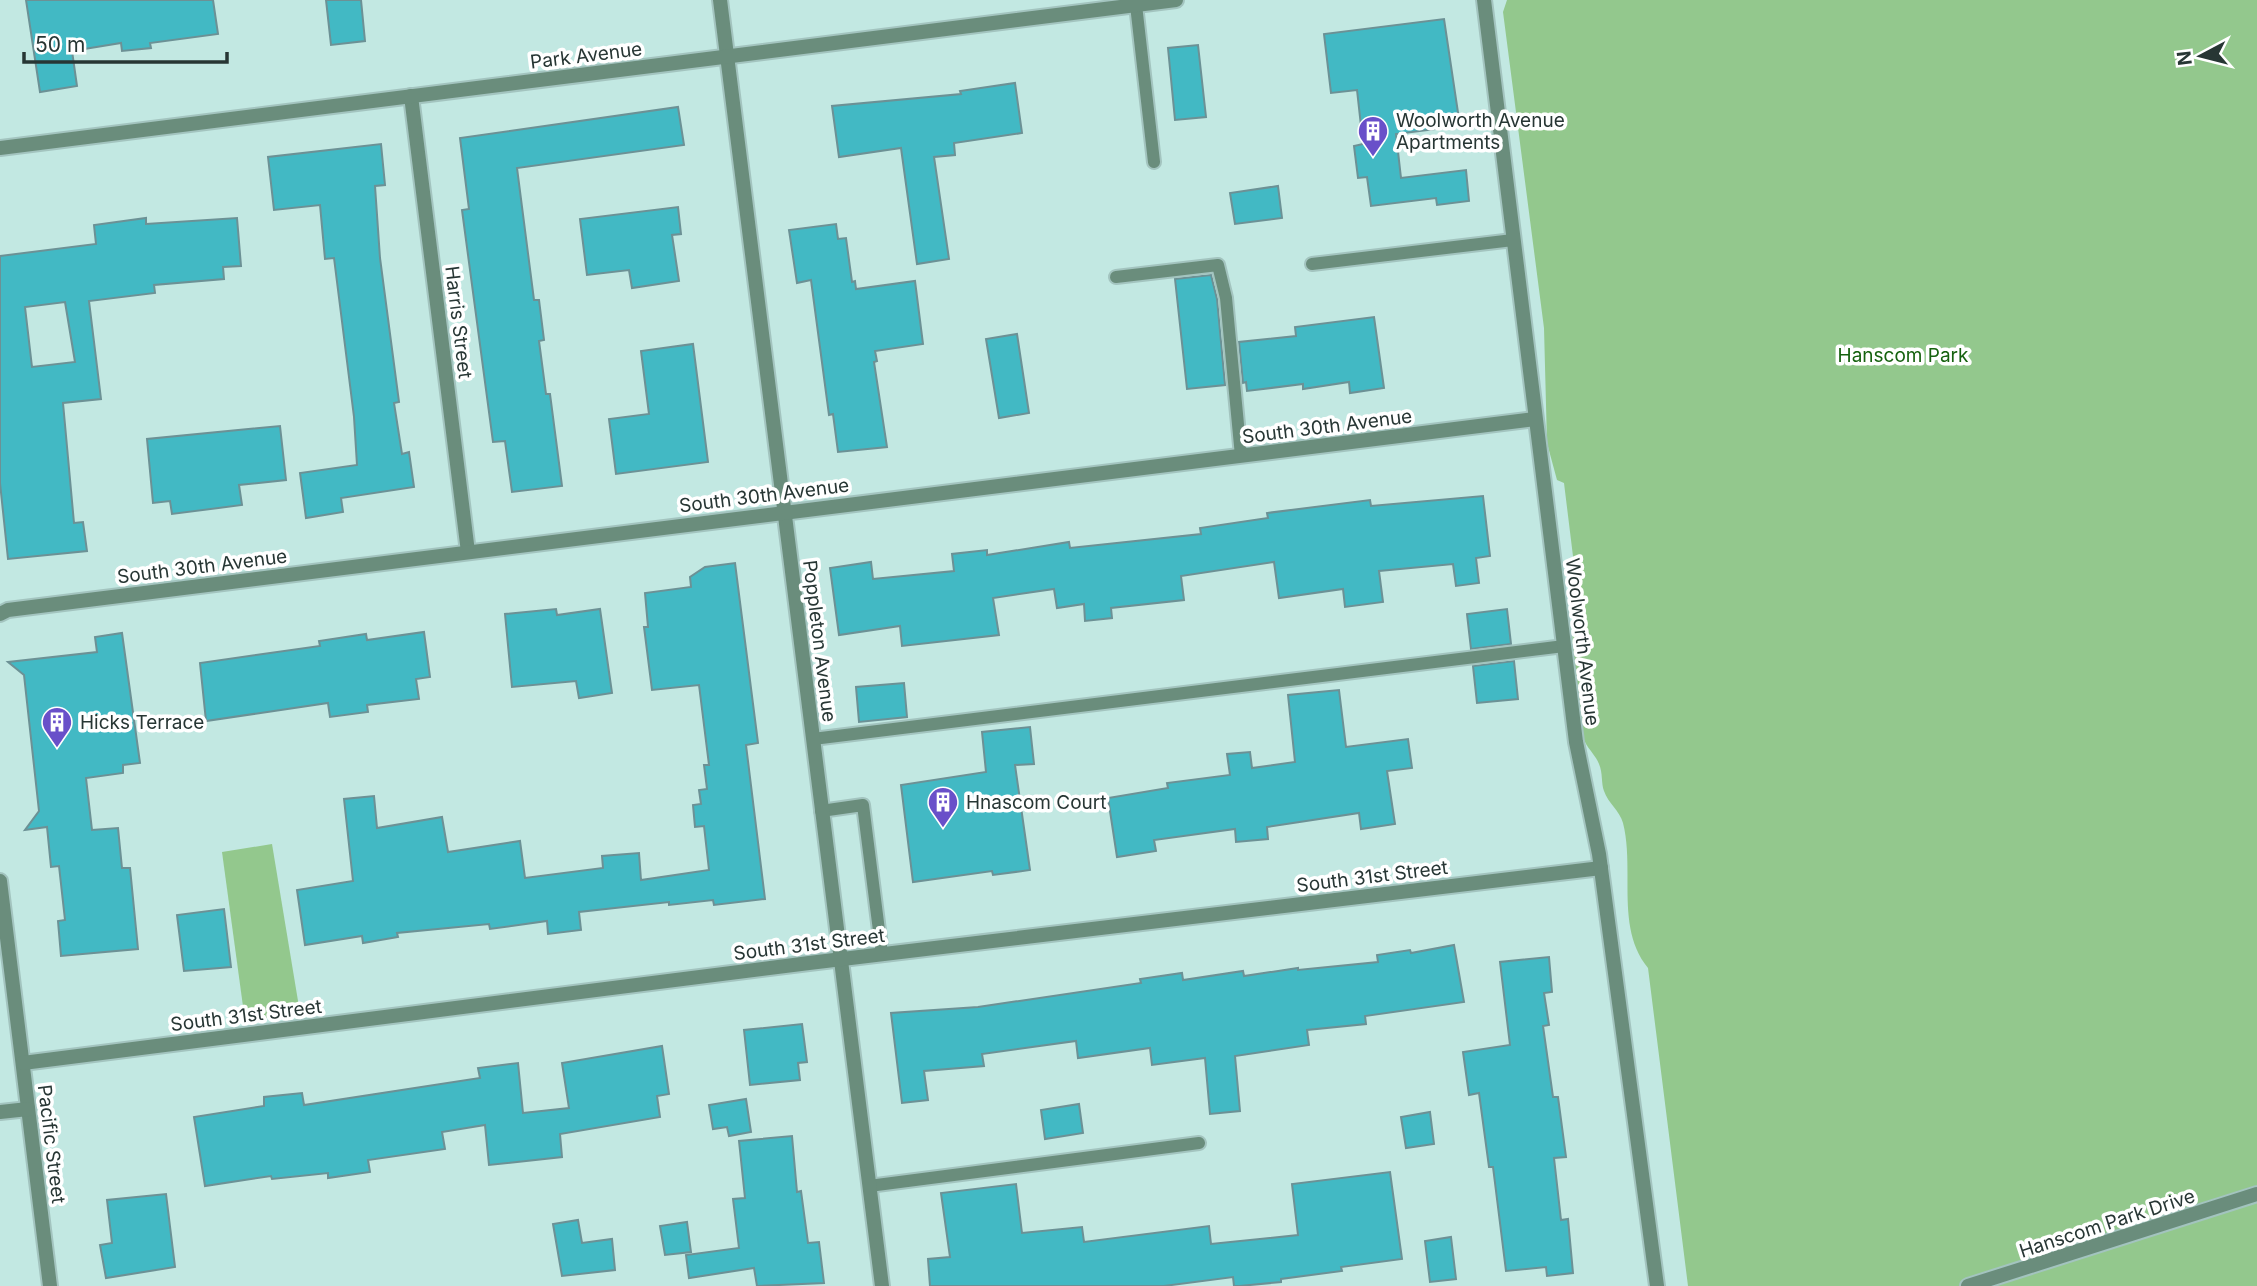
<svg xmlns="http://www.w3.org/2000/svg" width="2257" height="1286" viewBox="0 0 2257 1286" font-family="Inter,sans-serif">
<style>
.green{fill:#93c88d}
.building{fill:#42b9c4;stroke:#6c9195;stroke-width:2;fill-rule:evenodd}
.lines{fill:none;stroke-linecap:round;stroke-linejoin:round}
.service-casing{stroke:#a3c4bf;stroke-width:16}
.minor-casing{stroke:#a3c4bf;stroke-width:18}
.tertiary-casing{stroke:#a3c4bf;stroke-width:18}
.service{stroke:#6a8d7c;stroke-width:12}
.minor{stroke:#6a8d7c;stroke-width:14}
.tertiary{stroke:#6a8d7c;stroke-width:14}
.labels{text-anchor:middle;stroke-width:7;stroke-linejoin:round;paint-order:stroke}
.street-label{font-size:19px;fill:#273634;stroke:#fff}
.poi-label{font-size:19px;fill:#273634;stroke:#fff;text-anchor:start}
.park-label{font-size:19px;fill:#16620f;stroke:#fff}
</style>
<rect width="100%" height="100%" fill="#c2e8e2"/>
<g class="green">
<path d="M 1507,0 L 2257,0 L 2257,1286 L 1688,1286 L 1648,968 C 1615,928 1635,870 1623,823 C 1620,811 1608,803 1604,791 C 1601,783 1603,773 1599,764 C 1596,756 1589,750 1585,742 C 1576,721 1565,620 1579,605 L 1564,483 L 1557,480 L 1547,443 L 1544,328 L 1503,12 Z"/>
<polygon points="272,844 300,1013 245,1021 222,852"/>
</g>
<g class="building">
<polygon points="26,0 213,0 218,34 150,43 151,48 122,51 121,43 72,51 77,86 40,92"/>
<polygon points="326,0 361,0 365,41 331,45"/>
<polygon points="1444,19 1460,126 1396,134 1401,178 1466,170 1469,201 1437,205 1436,198 1371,206 1367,177 1358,178 1354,146 1363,144 1357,90 1331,93 1324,34"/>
<polygon points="1198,45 1206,117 1175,120 1168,48"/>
<polygon points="1015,83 1022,133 954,143 955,155 934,157 949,259 917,264 901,148 839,157 832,106 961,94 960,91"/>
<polygon points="678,107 684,145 517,168 534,300 539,300 544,340 539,341 546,394 550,394 562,486 512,492 505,441 493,442 462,210 469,209 460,138"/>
<polygon points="381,144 385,185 375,186 380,258 399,402 394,403 402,454 409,452 414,487 341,498 343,512 306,518 300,473 357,465 354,417 334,258 325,259 320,205 274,210 268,157"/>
<polygon points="1278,186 1282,218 1235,224 1230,193"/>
<polygon points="678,207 681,234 672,235 679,281 632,288 629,270 587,275 580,219"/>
<path d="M 146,218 L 146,224 L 237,218 L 241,266 L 223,267 L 224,279 L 154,285 L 155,293 L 89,301 L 101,399 L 63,403 L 74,523 L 83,522 L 87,551 L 8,559 L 0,483 L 0,256 L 96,244 L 94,225 ZM 65,302 L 75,362 L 32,367 L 25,307 Z"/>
<polygon points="836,224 838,239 846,238 852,282 855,281 856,289 915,281 923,344 875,351 877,361 874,362 887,447 838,452 833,414 829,415 811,280 797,283 789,230"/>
<polygon points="1211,275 1217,299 1225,385 1187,389 1175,279"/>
<polygon points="1374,317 1384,388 1350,393 1349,382 1303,389 1303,384 1247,391 1246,382 1243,383 1239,342 1296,336 1295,327"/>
<polygon points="1017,334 1029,413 999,418 986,339"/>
<polygon points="693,344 708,462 616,474 609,419 649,414 641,351"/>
<polygon points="280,426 286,480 239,485 242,505 172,514 170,501 153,503 147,439"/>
<polygon points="1483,496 1490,556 1476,558 1479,583 1456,586 1453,564 1379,571 1383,602 1345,607 1343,589 1279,598 1274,562 1181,576 1184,600 1111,608 1112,618 1085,621 1084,604 1057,608 1054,589 993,598 999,635 902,646 900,626 839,635 830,568 871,562 873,579 954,571 952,554 987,550 987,555 1069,542 1070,548 1201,534 1200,528 1268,518 1267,513 1370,500 1371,506"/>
<polygon points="735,563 758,743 746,745 765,899 714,905 713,900 669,905 669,902 579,912 581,930 548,934 547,921 490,929 489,924 397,933 398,937 363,943 362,936 305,945 297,890 353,881 344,799 374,796 377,828 442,817 448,852 520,841 525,878 603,868 602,856 639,853 641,880 709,870 704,826 695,827 693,805 701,804 699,790 707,789 704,765 709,765 699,685 652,690 644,627 648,627 645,593 691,587 690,577 705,567"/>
<polygon points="556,609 557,615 600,609 612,693 579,698 576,681 512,687 505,614"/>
<polygon points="1507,609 1511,644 1471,649 1467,614"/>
<polygon points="424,632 430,677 416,679 419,699 367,705 368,712 330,717 328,703 206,721 200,663 320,646 319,641 366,634 367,640"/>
<polygon points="122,633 140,763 123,765 123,773 86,778 92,830 118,828 122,868 130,868 138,949 61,956 58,921 65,920 59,866 51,867 47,827 25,830 39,811 24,675 8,662 97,652 95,637"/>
<polygon points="1514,661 1518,699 1477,703 1473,666"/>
<polygon points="904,683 907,717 859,722 856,687"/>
<polygon points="1339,690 1346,747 1408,739 1412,768 1387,771 1395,824 1361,829 1359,813 1267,827 1268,839 1236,842 1235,829 1154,840 1156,851 1117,857 1108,798 1168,788 1167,783 1230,775 1227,754 1250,752 1252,768 1295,762 1288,695"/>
<polygon points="1030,727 1034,764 1015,765 1030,870 993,875 992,871 913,882 901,785 986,772 982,732"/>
<polygon points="224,909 231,967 184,971 177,915"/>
<polygon points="1454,945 1464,1002 1365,1016 1366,1024 1307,1030 1309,1045 1235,1056 1240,1111 1210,1114 1205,1058 1152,1065 1150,1048 1078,1058 1076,1041 982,1054 984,1066 924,1071 928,1100 902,1103 891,1013 978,1007 1141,983 1140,979 1182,973 1183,980 1243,971 1244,976 1298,968 1298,970 1378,962 1377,955 1410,950 1411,953"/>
<polygon points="1549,957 1552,992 1544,993 1549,1025 1543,1026 1553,1097 1558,1097 1566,1157 1554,1158 1561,1220 1568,1219 1573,1273 1547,1276 1546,1267 1506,1271 1493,1167 1489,1167 1479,1093 1469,1095 1463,1052 1510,1045 1500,962"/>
<polygon points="802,1024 807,1062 798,1063 800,1080 750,1085 744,1030"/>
<polygon points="662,1046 669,1094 657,1096 660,1117 560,1134 562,1157 489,1165 485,1125 442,1132 445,1149 368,1160 370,1172 328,1178 328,1173 272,1179 271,1176 205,1186 194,1117 264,1106 264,1097 302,1093 304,1105 480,1078 478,1068 518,1063 523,1113 569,1108 562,1063"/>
<polygon points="746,1099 751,1132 729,1136 727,1127 713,1129 709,1105"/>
<polygon points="1079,1104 1083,1133 1045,1139 1041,1110"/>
<polygon points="1430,1112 1434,1144 1406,1148 1401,1117"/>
<polygon points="792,1136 797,1192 801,1191 808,1243 819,1242 824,1283 757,1286 754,1268 689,1278 686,1255 739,1248 733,1199 745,1198 739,1141"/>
<polygon points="1390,1172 1402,1259 1341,1267 1342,1271 1281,1279 1281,1282 1240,1286 1234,1286 1233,1277 1164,1286 930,1286 928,1259 950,1257 941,1193 1016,1184 1022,1233 1082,1227 1084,1242 1209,1226 1211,1244 1298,1235 1292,1184"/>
<polygon points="166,1194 175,1267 106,1278 100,1245 112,1243 107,1200"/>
<polygon points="578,1220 582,1243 612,1239 615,1270 562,1276 553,1224"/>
<polygon points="687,1222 691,1252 665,1255 660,1226"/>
<polygon points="1451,1237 1456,1279 1430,1282 1425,1241"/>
</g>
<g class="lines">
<g class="service-casing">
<g id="service">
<polyline points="1136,5 1154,162"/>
<polyline points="1312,264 1513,240"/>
<polyline points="1116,277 1218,265 1226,298 1241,456"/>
<polyline points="813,739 1564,646"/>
<polyline points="821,811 863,805 882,954"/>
<polyline points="869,1186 1199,1143"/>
</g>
</g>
<g class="minor-casing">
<g id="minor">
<polyline points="720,0 882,1286"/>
<polyline points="411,96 468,552"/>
<polyline points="0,614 8,610 1535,419"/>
<polyline points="0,881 50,1286"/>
<polyline points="23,1063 809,963 1601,868"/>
<polyline points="0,1112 28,1109"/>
<polyline points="1968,1286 2257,1194"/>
</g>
</g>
<g class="tertiary-casing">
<g id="tertiary">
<polyline points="1484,0 1576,742 1599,854 1657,1286"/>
<polyline points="0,148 1176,0"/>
</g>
</g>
<use href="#service" class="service"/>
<use href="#minor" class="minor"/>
<use href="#tertiary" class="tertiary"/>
</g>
<defs>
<g id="building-pin" transform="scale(1.575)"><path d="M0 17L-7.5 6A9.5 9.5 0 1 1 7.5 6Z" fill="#6950c9" stroke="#fff"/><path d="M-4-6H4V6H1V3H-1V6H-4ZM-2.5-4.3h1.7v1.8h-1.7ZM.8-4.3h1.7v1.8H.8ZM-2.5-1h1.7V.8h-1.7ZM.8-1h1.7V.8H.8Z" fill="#fff"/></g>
</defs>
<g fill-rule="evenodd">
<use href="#building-pin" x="1373" y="131"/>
<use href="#building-pin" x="57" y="722"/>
<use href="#building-pin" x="943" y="802"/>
</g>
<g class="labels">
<g class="street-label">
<text transform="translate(586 55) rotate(-7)" y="7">Park Avenue</text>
<text transform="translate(459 322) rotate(83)" y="7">Harris Street</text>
<text transform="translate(1327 426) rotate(-7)" y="7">South 30th Avenue</text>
<text transform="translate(764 495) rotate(-7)" y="7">South 30th Avenue</text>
<text transform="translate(202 566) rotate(-7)" y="7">South 30th Avenue</text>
<text transform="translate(820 641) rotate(83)" y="7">Poppleton Avenue</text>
<text transform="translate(1583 642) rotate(83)" y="7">Woolworth Avenue</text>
<text transform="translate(1372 876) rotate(-7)" y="7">South 31st Street</text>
<text transform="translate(809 944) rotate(-7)" y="7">South 31st Street</text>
<text transform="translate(246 1015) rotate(-7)" y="7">South 31st Street</text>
<text transform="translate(52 1144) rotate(83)" y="7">Pacific Street</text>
<text transform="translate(2107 1223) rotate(-18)" y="7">Hanscom Park Drive</text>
</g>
<g class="poi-label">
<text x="1396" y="127">Woolworth Avenue<tspan x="1396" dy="22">Apartments</tspan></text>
<text x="80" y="729">Hicks Terrace</text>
<text x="966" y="809">Hnascom Court</text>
</g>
<g class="park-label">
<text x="1903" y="362">Hanscom Park</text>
</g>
</g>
<g transform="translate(2201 56) rotate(263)" stroke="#ffffff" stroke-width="5" paint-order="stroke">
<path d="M0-5L12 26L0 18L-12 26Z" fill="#273634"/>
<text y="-10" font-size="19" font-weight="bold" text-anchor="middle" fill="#273634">N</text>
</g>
<path d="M24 52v10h203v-10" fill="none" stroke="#273634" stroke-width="3.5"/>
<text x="35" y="52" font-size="21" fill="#273634" stroke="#ffffff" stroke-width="5" paint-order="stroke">50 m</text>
</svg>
